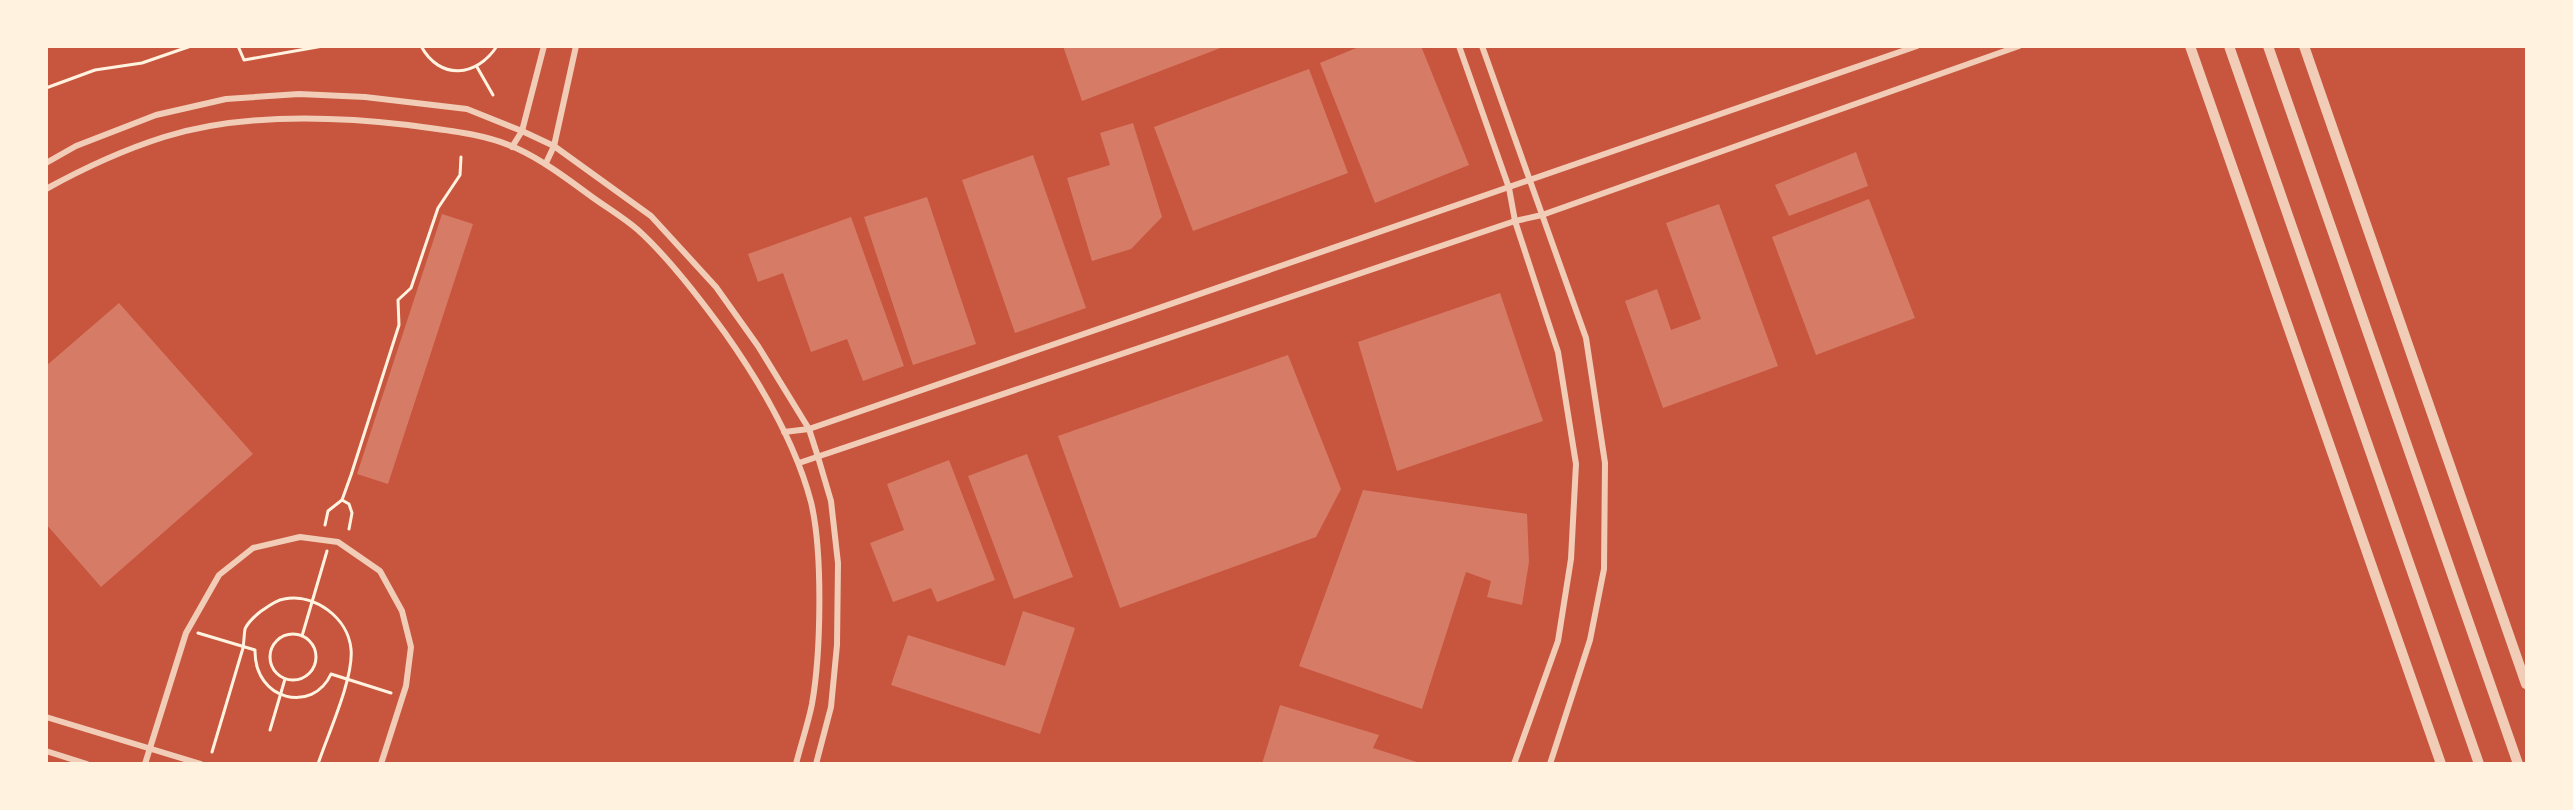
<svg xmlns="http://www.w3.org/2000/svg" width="2573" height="810" viewBox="0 0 2573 810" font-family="Signika,sans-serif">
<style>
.building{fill:#d67c66}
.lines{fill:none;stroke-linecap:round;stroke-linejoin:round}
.path{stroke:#fff3e0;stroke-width:3}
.minor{stroke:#f1ccb7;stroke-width:6}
.tertiary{stroke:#f1ccb7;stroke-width:10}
</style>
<rect width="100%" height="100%" fill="#c8553d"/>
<g class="building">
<polygon points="1063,46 1223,46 1223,47 1082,101"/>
<polygon points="1361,46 1421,46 1469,165 1375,203 1320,63"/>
<polygon points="1309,69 1348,173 1193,231 1154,127"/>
<polygon points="1133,123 1162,217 1131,249 1092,261 1067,178 1110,165 1100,133"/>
<polygon points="1856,152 1868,186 1789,216 1775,185"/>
<polygon points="1033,155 1086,308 1015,333 962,180"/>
<polygon points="927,197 976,344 913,365 864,217"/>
<polygon points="1869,199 1915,318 1816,355 1772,237"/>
<polygon points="1719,204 1778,366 1663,408 1625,301 1657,289 1671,330 1701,319 1666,223"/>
<polygon points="442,214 473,224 388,484 357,474"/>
<polygon points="851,217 904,366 863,381 847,339 811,352 783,273 758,282 748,254"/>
<polygon points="1500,293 1543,421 1397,471 1358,342"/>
<polygon points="119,303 253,454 101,587 46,524 46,366"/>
<polygon points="1288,355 1341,489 1316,537 1120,608 1058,436"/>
<polygon points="1027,454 1073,577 1014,599 968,476"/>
<polygon points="949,460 995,580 937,602 931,588 893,602 870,543 904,530 887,484"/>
<polygon points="1363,490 1527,514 1529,562 1522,605 1487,597 1491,581 1466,572 1422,709 1299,666"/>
<polygon points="1023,611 1075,628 1040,734 891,685 908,635 1005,666"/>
<polygon points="1280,705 1379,735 1373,748 1423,764 1262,764"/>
</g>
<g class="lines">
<g class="path">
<polyline points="238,46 244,60 323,46"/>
<path d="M 421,46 C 440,81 477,77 497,46"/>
<polyline points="477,67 493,95"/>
<polyline points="46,88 95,70 142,63 191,46"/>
<polyline points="342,500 349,504 352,513 349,529"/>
<polyline points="325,525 328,511 342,500 351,475 399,325 398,300 411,288 438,208 460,175 461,157"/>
<path d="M 198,633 L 255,650 C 254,701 313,714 331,674 L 391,693"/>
<circle cx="293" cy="657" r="23"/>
<polyline points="302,636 327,551"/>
<polyline points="270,730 285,679"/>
<path d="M 212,752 L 243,648 C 244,642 244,635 245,629 C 248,622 255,616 260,612 C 267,607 276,600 284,599 C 315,593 348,618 351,649 C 354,678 328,734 318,764"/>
</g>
<g class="minor">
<polyline points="1459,46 1509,188 1515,221 1558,352 1576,464 1571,559 1558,641 1514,764"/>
<polyline points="1482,46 1586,338 1605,463 1604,569 1590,640 1550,764"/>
<polyline points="512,147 522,131 544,46"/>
<polyline points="46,163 76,146 156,115 226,99 299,94 365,97 467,109 522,131 554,146 651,216 716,287 758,346 809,429 818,457 831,501 838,563 837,645 831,707 816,764"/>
<polyline points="546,163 554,146 576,46"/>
<path d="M 46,189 C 84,168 123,150 164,137 C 240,113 330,116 408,125 C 443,130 483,133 516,148 C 542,160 565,177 588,194 C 604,206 623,217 638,230 C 668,257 701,300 725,333 C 761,384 795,441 811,502 C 823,552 821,653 812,704 C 808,724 801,744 796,764"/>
<polyline points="784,432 809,429 1917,46"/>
<polyline points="799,463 1515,221 1542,215 2019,46"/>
<polyline points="46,717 201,764"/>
<polyline points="46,751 87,764"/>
<polyline points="145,764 186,633 219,575 253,548 300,537 338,542 380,571 402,611 411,647 406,686 381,764"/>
</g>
<g class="tertiary">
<polyline points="2190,46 2441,764"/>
<polyline points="2229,46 2479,764"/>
<polyline points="2268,46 2518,764"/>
<polyline points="2304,46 2526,684"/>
</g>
</g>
<rect width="2573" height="810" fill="none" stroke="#fff3e0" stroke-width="96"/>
</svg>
